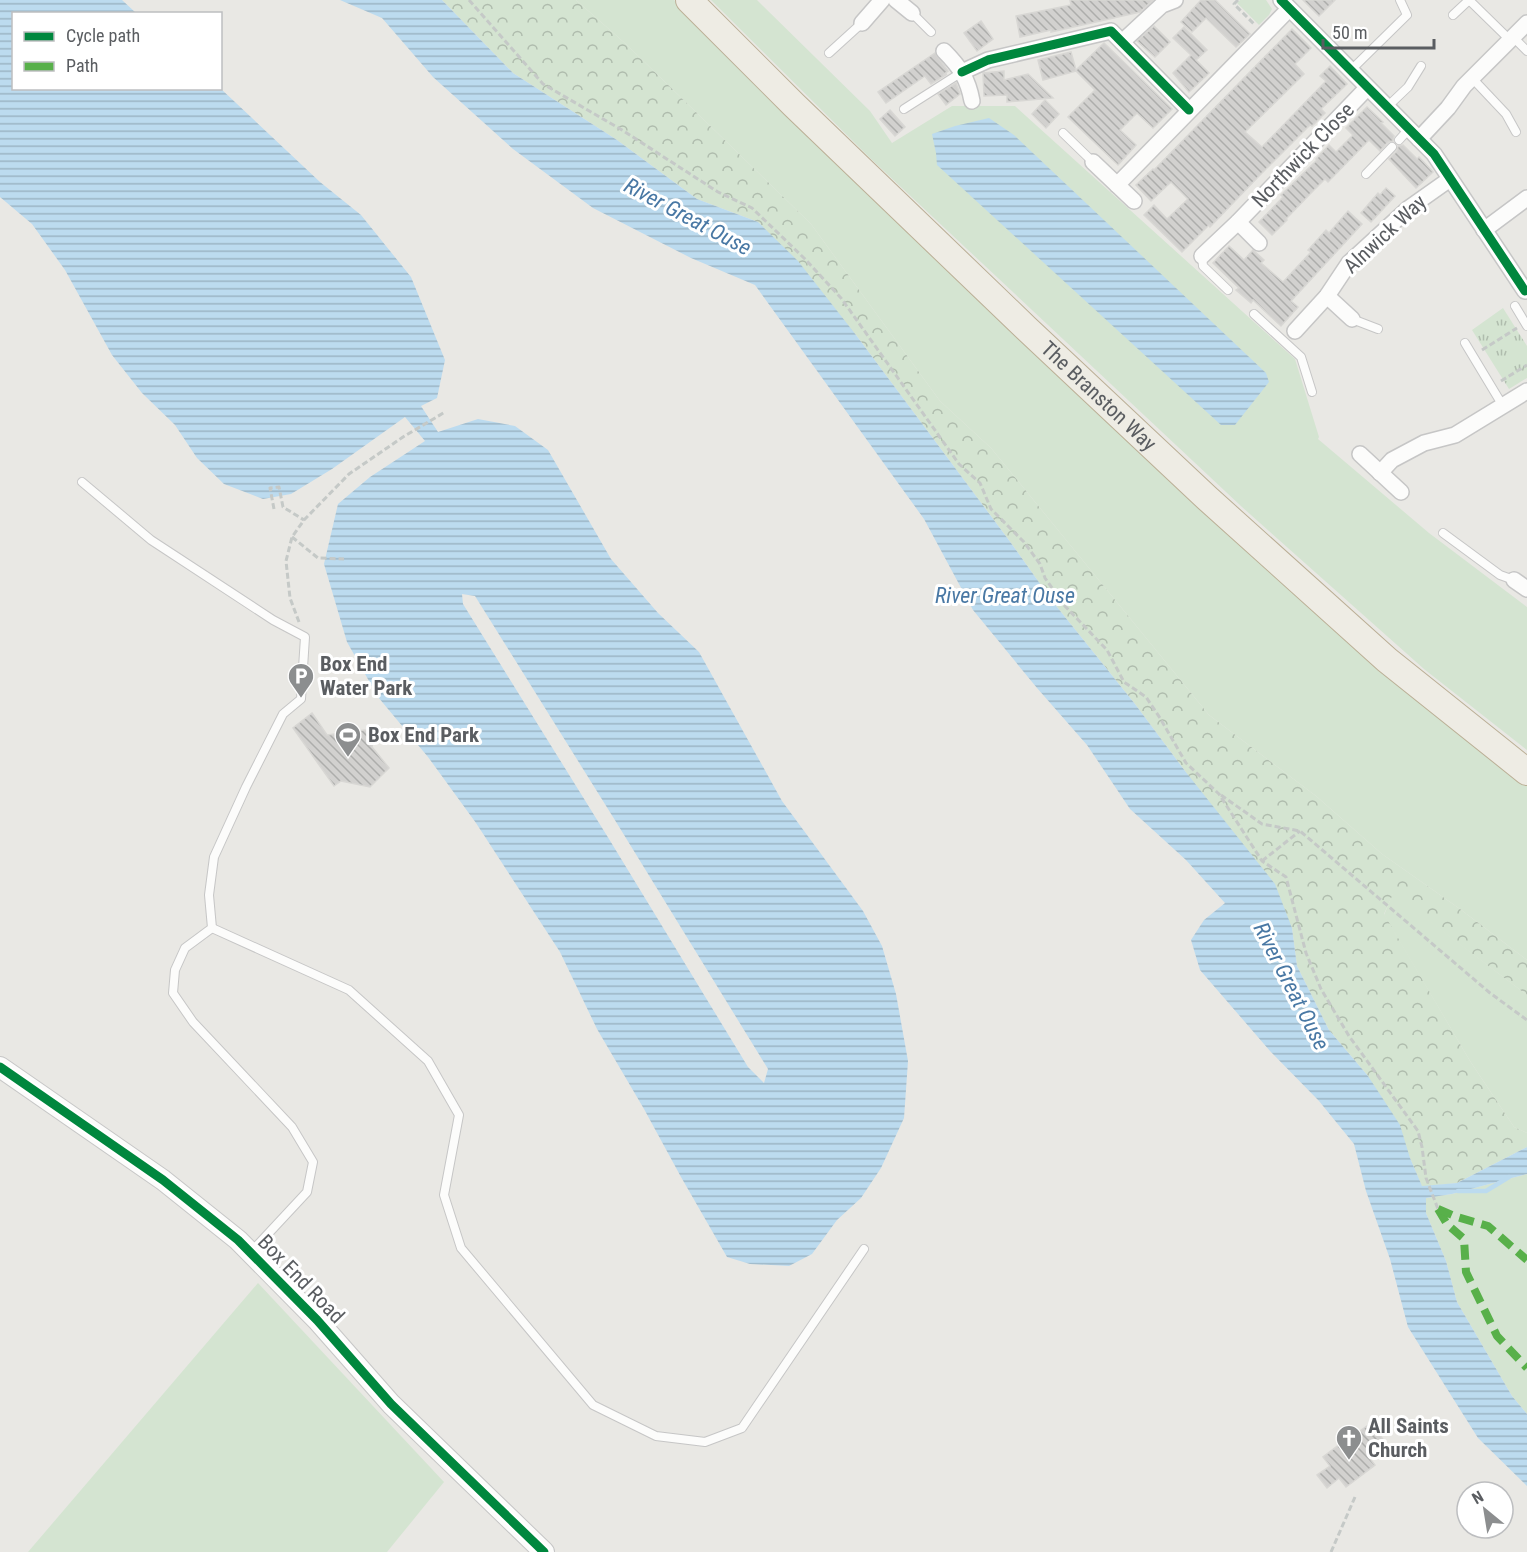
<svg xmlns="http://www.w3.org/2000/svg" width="1527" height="1552" viewBox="0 0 1527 1552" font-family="'Roboto Condensed',sans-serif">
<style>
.grass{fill:#d4e4d1}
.forest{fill:url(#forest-crowns)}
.park{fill:url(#park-tufts)}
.water{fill:url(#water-rules);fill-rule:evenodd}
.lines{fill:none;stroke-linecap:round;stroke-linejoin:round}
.stream{stroke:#bcdbef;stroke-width:4.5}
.building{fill:url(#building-back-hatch);stroke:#d8d7d4;stroke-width:1.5}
.service-casing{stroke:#c6c6c6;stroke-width:10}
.minor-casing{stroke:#c6c6c6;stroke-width:18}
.tertiary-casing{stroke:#c6c6c6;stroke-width:22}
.trunk-casing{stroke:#bbaf96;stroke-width:28}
.path{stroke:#c5c9c7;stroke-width:3;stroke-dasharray:6 3;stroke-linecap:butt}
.service{stroke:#fcfcfb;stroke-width:8}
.minor{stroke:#fcfcfb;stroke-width:15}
.tertiary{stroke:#fcfcfb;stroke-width:20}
.trunk{stroke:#eeece4;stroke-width:26}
.quiet{stroke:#58b04a;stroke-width:8;stroke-dasharray:15 8;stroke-linecap:butt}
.cycleway-casing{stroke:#fff;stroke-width:13}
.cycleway{stroke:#00873e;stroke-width:9}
.labels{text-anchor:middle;stroke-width:6;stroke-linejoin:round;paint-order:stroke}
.street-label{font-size:21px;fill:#5a5d61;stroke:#fff}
.poi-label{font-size:21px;font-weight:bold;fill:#5a5d61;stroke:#fff;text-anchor:start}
.water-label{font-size:22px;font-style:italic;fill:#4978a4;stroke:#fff}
</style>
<defs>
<pattern id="forest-crowns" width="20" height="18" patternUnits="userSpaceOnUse" patternTransform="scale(1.5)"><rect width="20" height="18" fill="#d4e4d1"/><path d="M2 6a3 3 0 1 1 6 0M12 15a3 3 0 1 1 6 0" fill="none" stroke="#afbcad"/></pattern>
<pattern id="park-tufts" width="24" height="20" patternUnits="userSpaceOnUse" patternTransform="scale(1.5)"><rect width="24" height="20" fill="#d4e4d1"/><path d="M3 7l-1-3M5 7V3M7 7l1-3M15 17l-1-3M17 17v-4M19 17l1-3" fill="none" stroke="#afbcad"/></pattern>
<pattern id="water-rules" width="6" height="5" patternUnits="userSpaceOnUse" patternTransform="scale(1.5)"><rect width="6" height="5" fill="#bcdbef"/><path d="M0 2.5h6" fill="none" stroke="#9cb5c5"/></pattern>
<pattern id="building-back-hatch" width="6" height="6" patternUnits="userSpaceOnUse" patternTransform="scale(1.5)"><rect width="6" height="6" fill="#d2d1cf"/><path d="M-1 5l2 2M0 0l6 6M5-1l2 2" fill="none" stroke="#adadab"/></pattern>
</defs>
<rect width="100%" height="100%" fill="#e9e8e4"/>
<g class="grass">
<polygon points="576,0 674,0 718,44 1527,781 1527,960 1460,909 1382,854 1316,796 1209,715 991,448 940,401 811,224 627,45"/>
<polygon points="711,0 757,0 870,111 892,143 952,106 1015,106 1295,359 1319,437 1318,439 1429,533 1527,607 1527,750 1424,669 1242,507 870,158"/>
<polygon points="1240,0 1266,0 1272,9 1269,15 1259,25 1237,3"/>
<polygon points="1393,893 1527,995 1527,1133 1514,1127 1470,1061 1384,915"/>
<polygon points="1527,1174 1527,1414 1512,1396 1457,1302 1446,1261 1426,1213 1426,1198 1452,1194"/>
<polygon points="258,1283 444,1482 387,1552 28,1552"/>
</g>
<polygon class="forest" points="442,0 576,0 627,45 811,224 940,401 991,448 1209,715 1316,796 1382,854 1460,909 1527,960 1527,995 1393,894 1384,914 1470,1061 1514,1127 1527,1133 1527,1147 1457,1183 1422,1187 1410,1158 1368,1076 1329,1030 1297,966 1292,928 1185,771 1135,704 1053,602 1011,543 856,335 758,222 697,199 617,140 513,73"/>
<polygon class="park" points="1503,308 1527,346 1527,378 1509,389 1472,330"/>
<g class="water">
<path d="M 0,0 L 122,0 L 136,13 L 14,14 L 14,88 L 220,88 L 320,182 L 361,215 L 411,277 L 445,360 L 437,398 L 421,406 L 438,432 L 478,419 L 515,426 L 548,450 L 611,559 L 658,613 L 699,652 L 782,801 L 863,911 L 882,946 L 896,994 L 908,1061 L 904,1118 L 881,1168 L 861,1198 L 837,1220 L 812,1254 L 789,1266 L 750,1264 L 727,1257 L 681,1177 L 644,1109 L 597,1029 L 560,952 L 476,823 L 428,757 L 378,697 L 347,642 L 324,564 L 338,504 L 370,477 L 425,441 L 405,417 L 332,469 L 291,494 L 263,499 L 224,484 L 197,458 L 175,425 L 142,393 L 112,355 L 65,270 L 32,224 L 0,197 ZM 462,594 L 475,596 L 613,817 L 768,1069 L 764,1083 L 748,1067 L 609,839 L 463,604 Z"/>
<polygon points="340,0 442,0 513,73 617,140 697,199 758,222 798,261 856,335 1011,543 1053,602 1135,704 1185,771 1275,884 1292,928 1297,966 1329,1030 1368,1076 1400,1125 1410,1158 1422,1186 1457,1183 1527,1147 1527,1174 1452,1194 1426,1198 1426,1213 1446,1261 1457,1302 1512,1396 1527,1414 1527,1486 1478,1438 1408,1327 1390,1259 1366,1191 1354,1144 1319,1101 1270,1051 1200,970 1191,940 1204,920 1225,903 1186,860 1130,809 1087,745 1037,688 973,610 924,519 755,285 691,258 593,208 513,149 433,77 382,18"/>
<polygon points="989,118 1014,135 1266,373 1269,382 1235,425 1221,425 937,165 936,153 932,134 955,126"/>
</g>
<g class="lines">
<polyline class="stream" points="1458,1191 1486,1191 1509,1177"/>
</g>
<g class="building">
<polygon points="1070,0 1153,0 1140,12 1051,32 1051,30 1020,37 1016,16 1071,5"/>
<polygon points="1201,0 1215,0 1250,34 1236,47 1206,18 1192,32 1181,22"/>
<polygon points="1303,0 1335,0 1319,16"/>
<polygon points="981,21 993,39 977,51 964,33"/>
<polygon points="1154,26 1170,42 1155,57 1137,41"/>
<polygon points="1184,27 1207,50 1196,60 1209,73 1189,92 1173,73 1191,55 1173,38"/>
<polygon points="1292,29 1311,48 1295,64 1304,74 1245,132 1262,147 1326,81 1320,76 1330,66 1347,84 1321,109 1325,113 1312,126 1310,125 1259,176 1210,227 1209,225 1182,252 1144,215 1154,205 1167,219 1188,199 1171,182 1151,201 1136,185 1153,169 1154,170"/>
<polygon points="1104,43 1172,109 1153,128 1137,113 1120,130 1136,145 1118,165 1068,117 1095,90 1076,71 1043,80 1038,60 1071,52 1076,70"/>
<polygon points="935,53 948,71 943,75 947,74 931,84 925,76 886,103 878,92"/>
<polygon points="1004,71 1004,80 1028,74 1053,98 1007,102 1007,95 984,96 983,73"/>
<polygon points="956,83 960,94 946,105 938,94"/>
<polygon points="1045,100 1059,114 1046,128 1032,114"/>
<polygon points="1367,107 1383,122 1381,123 1394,136 1393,141 1388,142 1380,151 1369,140 1328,182 1325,179 1312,192 1286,219 1287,220 1272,235 1259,222 1283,197 1281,195 1317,160 1316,159 1329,145 1336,152 1353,135 1346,128"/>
<polygon points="890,110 905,127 895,136 880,119"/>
<polygon points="1403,145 1417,159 1419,157 1433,172 1416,188 1389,159 1397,151 1398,146"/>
<polygon points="1386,188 1395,196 1371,222 1361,213 1378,193 1380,195"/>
<polygon points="1348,211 1362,224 1291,301 1298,307 1281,326 1253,300 1251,303 1236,290 1239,288 1213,263 1229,246 1244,260 1253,250 1264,260 1261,263 1283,282 1311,252 1308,250 1326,230 1329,233"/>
<polygon points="312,713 327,735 365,730 374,735 372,747 389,768 370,787 341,781 334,786 293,728"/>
<polygon points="1371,1423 1385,1442 1367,1455 1375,1465 1346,1487 1339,1478 1327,1488 1317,1475 1330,1466 1323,1457 1352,1435 1353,1436"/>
</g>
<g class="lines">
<g class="service-casing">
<g id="service">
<polyline points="912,13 931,32"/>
<polyline points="1453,15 1469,0 1510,40"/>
<polyline points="1513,37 1527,51"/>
<polyline points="829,53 862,23"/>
<polyline points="1350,71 1407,15 1400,0"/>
<polyline points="1472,78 1506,114 1516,132"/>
<polyline points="1387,107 1408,87 1421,66"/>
<polyline points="904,109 962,72"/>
<polyline points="1063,133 1093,162"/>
<polyline points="1399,140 1409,129"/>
<polyline points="1366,174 1392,147"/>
<polyline points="1202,256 1203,266 1228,290"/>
<polyline points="1515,306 1527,326"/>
<polyline points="1254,314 1301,357 1312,392"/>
<polyline points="1352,319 1378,329"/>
<polyline points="1465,343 1503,406"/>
<polyline points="82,482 151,540 273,620 305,637 301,699 283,714 246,787 214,857 209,895 212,928 185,948 175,970 173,993 193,1022 292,1127 313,1162 307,1192 252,1251"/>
<polyline points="1443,533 1500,575 1514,580"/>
<polyline points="212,928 349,990 428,1061 459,1115 444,1195 461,1248 593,1405 656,1436 705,1442 742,1428 864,1249"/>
</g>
</g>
<g class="minor-casing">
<g id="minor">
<polyline points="896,0 912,13"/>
<polyline points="1281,0 1434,154 1525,291"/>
<polyline points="862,23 882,0"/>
<polyline points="1122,42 1162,5 1175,0"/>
<path d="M 944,51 C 960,67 968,79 972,101"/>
<polyline points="962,72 988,60 1111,31 1189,110"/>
<polyline points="1419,139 1448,108 1464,86 1527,23"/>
<polyline points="1093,162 1134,201"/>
<polyline points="1117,185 1289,9"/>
<polyline points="1238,222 1259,243"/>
<polyline points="1484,230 1527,198"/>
<polyline points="1202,256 1238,222 1367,88"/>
<polyline points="1327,296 1352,319"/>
<polyline points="1295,331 1327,296 1349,263 1409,208 1450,179"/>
<polyline points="1360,454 1401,492"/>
<polyline points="1380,473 1392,460 1424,443 1455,435 1527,391"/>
<polyline points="1514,580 1527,589"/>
</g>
</g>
<g class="tertiary-casing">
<polyline id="tertiary" points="0,1067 163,1180 238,1240 317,1320 391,1404 544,1552"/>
</g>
<g class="trunk-casing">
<g id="trunk">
<path id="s1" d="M 689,0 L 794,105 L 1026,328 L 1207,498 L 1387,660 L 1527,772"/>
</g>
</g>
<g class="path">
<polyline points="469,0 543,84 622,130 718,192 752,208 805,259 841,298 959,464 980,483 991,509 1024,542 1040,564 1045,578 1064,605 1107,650 1124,682 1146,697 1160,718 1186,763 1219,794 1262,861 1286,877 1306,953 1321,989 1349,1036 1418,1131 1422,1147 1426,1178 1438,1209"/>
<polyline points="1238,0 1234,4 1254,24"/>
<polyline points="1482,350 1517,328"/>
<polyline points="1501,381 1527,365"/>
<polyline points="274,509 270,488 279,487 283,507 304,520"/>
<polyline points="292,537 318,558 344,559"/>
<polyline points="299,622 290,598 286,561 292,537 304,520 349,474 403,437 445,412"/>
<polyline points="1221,795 1262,824 1300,831 1490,993 1527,1020"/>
<polyline points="1262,861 1300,831"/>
<polyline points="1331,1552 1355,1497"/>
</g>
<use href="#service" class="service"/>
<use href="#minor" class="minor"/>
<use href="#tertiary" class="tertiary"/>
<use href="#trunk" class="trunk"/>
<g class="quiet">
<polyline points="1438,1209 1447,1224 1464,1239 1466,1272 1497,1336 1527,1368"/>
<polyline points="1438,1209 1457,1217 1488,1226 1527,1260"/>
</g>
<g class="cycleway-casing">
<g id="cycleway">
<polyline points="1281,0 1434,154 1525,291"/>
<polyline points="962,72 988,60 1111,31 1189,110"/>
<polyline points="0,1067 163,1180 238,1240 317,1320 391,1404 544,1552"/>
</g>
</g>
<use href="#cycleway" class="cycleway"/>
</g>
<defs>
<g id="parking-pin" transform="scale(1.35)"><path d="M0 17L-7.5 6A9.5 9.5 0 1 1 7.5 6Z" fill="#8c8e8f" stroke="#fff"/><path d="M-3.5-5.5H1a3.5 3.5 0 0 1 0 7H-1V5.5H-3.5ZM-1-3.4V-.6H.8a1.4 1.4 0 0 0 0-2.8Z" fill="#fff"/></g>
<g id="stadium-pin" transform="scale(1.35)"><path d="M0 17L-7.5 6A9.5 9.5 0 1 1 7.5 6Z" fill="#8c8e8f" stroke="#fff"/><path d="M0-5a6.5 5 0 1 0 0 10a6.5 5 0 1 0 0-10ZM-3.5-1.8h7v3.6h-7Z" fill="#fff"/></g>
<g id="church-pin" transform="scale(1.35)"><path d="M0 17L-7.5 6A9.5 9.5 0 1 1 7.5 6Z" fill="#8c8e8f" stroke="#fff"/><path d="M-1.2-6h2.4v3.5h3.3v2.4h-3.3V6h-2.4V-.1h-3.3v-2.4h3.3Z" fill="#fff"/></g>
</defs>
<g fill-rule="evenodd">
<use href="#parking-pin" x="301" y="676"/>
<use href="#stadium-pin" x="348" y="735"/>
<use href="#church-pin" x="1349" y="1438"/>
</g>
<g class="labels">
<g class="street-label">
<text transform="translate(1303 155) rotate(-46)" y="7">Northwick Close</text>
<text transform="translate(1385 234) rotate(-43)" y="7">Alnwick Way</text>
<text dy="7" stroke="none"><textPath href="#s1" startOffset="570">The Branston Way</textPath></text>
<text transform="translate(301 1279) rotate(46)" y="7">Box End Road</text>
</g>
<g class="poi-label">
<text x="320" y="671">Box End<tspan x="320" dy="24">Water Park</tspan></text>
<text x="368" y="742">Box End Park</text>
<text x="1368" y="1433">All Saints<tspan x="1368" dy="24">Church</tspan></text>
</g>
<g class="water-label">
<text transform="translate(688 216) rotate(28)" y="8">River Great Ouse</text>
<text x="1005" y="603">River Great Ouse</text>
<text transform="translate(1292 986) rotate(63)" y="8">River Great Ouse</text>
</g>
</g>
<rect x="12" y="12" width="210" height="78" fill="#ffffff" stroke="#bdbec0" stroke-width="1.5"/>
<rect x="24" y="32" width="30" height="9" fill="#00873e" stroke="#bdbec0" stroke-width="1.5"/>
<text x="66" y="42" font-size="18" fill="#5a5d61">Cycle path</text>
<rect x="24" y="62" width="30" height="9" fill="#58b04a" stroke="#bdbec0" stroke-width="1.5"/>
<text x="66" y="72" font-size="18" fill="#5a5d61">Path</text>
<g transform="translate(1485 1510) rotate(330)"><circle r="28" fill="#ffffff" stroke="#bdbec0" stroke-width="1.5"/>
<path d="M0-4.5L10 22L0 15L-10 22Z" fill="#8c8e8f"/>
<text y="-9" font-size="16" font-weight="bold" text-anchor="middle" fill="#5a5d61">N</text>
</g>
<path d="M1323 39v9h111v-9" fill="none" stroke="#5a5d61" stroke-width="3"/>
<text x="1332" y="39" font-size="18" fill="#5a5d61" stroke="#ffffff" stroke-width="4.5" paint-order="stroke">50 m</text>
</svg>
